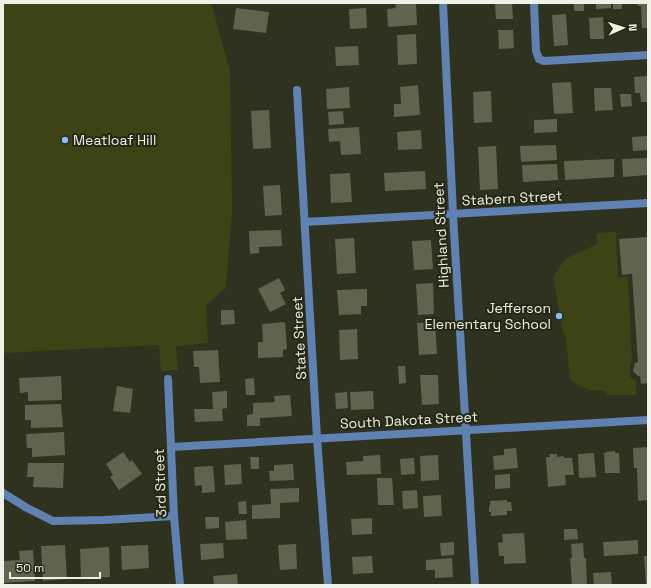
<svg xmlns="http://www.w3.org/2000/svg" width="651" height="588" viewBox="0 0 651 588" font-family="'Space Grotesk',sans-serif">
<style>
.green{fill:#3d4315}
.building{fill:#60644e}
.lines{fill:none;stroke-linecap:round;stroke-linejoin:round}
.minor{stroke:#5f82b2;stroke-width:8}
.poi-dot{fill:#8abafc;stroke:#252814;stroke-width:1.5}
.labels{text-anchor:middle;stroke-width:4;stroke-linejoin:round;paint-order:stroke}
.poi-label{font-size:14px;fill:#eef1e5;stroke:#252814;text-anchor:start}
.street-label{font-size:14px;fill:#eef1e5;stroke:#252814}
</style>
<rect width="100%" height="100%" fill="#2f321e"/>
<g class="green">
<polygon points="3,3 214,3 212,6 230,71 232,211 226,287 206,306 208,343 176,346 178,370 161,371 159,345 3,353"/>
<polygon points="616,232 618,277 628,277 632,361 630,366 630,377 636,380 636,395 608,395 605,391 588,390 570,380 566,338 563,333 553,277 565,259 597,244 596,233"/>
</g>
<g class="building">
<polygon points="395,3 416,3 417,25 388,27 387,9 396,8"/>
<polygon points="495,3 512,3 513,19 496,19"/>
<rect x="574" y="3" width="10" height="8"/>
<polygon points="596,3 611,3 611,8 596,9"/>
<rect x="613" y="3" width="9" height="6"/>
<polygon points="638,3 648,3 648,28 642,28 641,6 638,6"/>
<polygon points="236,8 269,12 266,33 233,29"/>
<polygon points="366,8 367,28 350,29 349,9"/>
<polygon points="566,14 568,45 554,46 552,15"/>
<polygon points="603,17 604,39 590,39 589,18"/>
<polygon points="498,30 513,30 514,48 499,49"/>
<polygon points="416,34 417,64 398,65 397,35"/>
<polygon points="358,46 359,65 336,66 335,47"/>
<polygon points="648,76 648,102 641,102 640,93 635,93 634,77"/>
<polygon points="571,82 573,113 554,114 552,83"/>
<polygon points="418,85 420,115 394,117 394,104 401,104 400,87"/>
<polygon points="349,87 350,108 327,109 326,89"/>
<polygon points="594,88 611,88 613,110 595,111"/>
<polygon points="491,91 492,122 474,123 473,92"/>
<polygon points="620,94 631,94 632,106 621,107"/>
<polygon points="269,110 271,148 253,149 251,111"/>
<polygon points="343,111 344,124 329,125 328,112"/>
<polygon points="557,119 557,132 534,133 534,120"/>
<polygon points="359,127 361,154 341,155 340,141 329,142 328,129"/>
<polygon points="421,130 422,149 398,150 397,132"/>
<polygon points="647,136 648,150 633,151 632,137"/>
<polygon points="556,145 557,160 521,162 520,146"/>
<polygon points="496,146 498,189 480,190 478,147"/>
<polygon points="648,158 648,175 623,177 622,159"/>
<polygon points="614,159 614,177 565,180 564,161"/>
<polygon points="557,164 558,180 523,182 522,165"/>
<polygon points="425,171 426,189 385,191 384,173"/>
<polygon points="350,173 352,202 331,203 330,174"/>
<polygon points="280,185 282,215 265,216 263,186"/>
<polygon points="281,230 282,246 259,247 259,253 250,254 249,231"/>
<polygon points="648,237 648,383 641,384 640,376 638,376 633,371 635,363 638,362 632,274 622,275 619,239"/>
<polygon points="354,238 356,273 337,274 335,239"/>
<polygon points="431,240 433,269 414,270 412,241"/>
<polygon points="279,278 285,290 280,293 286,304 270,312 258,289"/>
<polygon points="433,283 434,314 418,315 416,284"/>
<polygon points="367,289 367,306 361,306 361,314 339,315 337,290"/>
<polygon points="221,310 234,310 235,324 221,325"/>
<polygon points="285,322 287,349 283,350 283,357 258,358 258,342 263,342 262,324"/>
<polygon points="435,322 437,354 419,355 417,323"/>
<polygon points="357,329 358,359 340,360 339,330"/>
<polygon points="218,350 220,382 200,383 199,367 194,367 193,351"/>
<polygon points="398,366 405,366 406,383 399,384"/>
<polygon points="420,375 438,375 439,404 422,405"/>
<polygon points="61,376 62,400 28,401 28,392 20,393 19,378"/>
<polygon points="254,378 255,395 246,395 245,379"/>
<polygon points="117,386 133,389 130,413 113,411"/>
<polygon points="227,391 227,408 222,409 223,421 195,422 194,409 213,409 212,392"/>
<polygon points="373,391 374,409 351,410 350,392"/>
<polygon points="347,392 348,408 336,409 335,393"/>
<polygon points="290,395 292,416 260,418 260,426 247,426 247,415 253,414 253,403 275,402 274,396"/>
<polygon points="61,404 63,427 31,428 31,420 25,420 25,405"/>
<polygon points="64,432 65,455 32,457 32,448 27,448 26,434"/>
<polygon points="648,447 648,500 638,501 637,468 634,468 633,448"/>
<polygon points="516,448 518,468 494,470 493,456 504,455 504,449"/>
<polygon points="615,451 615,453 619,453 620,473 605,473 604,453 606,453 606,452"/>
<polygon points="123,452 130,462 132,460 142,474 119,490 110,477 113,475 106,464"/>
<polygon points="594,453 596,477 579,478 578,454"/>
<polygon points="549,454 557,454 557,457 564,456 564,458 572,458 574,475 565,475 566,485 548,487 546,457 550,457"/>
<polygon points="380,455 381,474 347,475 346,462 363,461 363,456"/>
<polygon points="438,455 439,480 421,481 420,456"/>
<polygon points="250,457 259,457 259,469 251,469"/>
<polygon points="414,458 415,474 401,475 400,459"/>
<polygon points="28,463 64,463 63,488 33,487 34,477 27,477"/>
<polygon points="241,464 242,484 225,485 224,465"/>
<polygon points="293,464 294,480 270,481 269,471 274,471 274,465"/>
<polygon points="213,466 215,492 202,493 202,485 195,486 194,467"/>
<polygon points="510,474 510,488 495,489 495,475"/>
<polygon points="377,478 392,478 394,505 378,505"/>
<polygon points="299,488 299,502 280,503 280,518 252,519 252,505 271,504 270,489"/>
<polygon points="417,490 418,508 403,509 402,491"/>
<polygon points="441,495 442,516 424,517 423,496"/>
<polygon points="507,500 507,502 511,502 512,511 507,511 507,515 491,516 491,512 489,512 489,506 490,506 490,501"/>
<polygon points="246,501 247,514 239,514 238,502"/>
<polygon points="205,517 219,517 219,528 206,529"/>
<polygon points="372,518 372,534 352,535 351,519"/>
<polygon points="246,520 247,539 226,540 225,522"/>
<polygon points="564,529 577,529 578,539 564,540"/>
<polygon points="524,533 526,563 504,564 504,556 499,556 498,543 503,542 502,534"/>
<polygon points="638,540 638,554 604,556 603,542"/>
<polygon points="454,542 454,555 441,556 440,543"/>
<polygon points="223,543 224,558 201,560 200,544"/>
<polygon points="583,543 584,558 586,558 587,585 572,585 570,558 572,558 571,544"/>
<polygon points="296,544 297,569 280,570 278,545"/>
<polygon points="65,545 67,579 43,581 41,546"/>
<polygon points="148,545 149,568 122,570 121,546"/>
<polygon points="109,547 110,577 81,578 80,549"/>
<polygon points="33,550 35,581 3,583 3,561 20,560 19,551"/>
<polygon points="372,556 373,573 353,574 352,557"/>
<polygon points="644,556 648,556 648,585 646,585"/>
<polygon points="452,558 453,577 435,578 435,570 426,570 426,560"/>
<polygon points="611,572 612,585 594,585 593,573"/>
<polygon points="237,574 238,585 214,585 213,576"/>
</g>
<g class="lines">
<g class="minor">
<polyline points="443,3 453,214 475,585"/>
<polyline points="534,3 536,51 539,59 544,61 648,55"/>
<polyline points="297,90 317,438 328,585"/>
<polyline points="305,222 648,203"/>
<polyline points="168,379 174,516 180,585"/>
<polyline points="172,447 648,420"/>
<polyline points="3,493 27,508 53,521 104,520 174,516"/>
</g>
</g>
<g class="poi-dot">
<circle cx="65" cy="140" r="4"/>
<circle cx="559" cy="316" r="4"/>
</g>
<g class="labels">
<g class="poi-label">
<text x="73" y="145">Meatloaf Hill</text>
<text x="551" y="313" text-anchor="end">Jefferson<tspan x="551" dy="16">Elementary School</tspan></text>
</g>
<g class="street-label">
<text transform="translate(512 198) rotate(-3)" y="5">Stabern Street</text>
<text transform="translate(441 235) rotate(-93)" y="5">Highland Street</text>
<text transform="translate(299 338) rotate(-93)" y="5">State Street</text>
<text transform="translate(409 420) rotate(-3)" y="5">South Dakota Street</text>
<text transform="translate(160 483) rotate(-92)" y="5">3rd Street</text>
</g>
</g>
<rect width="651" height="588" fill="none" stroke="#eef1e5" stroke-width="8"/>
<g transform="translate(623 28) rotate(87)" stroke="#252814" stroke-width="3" paint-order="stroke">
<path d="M0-3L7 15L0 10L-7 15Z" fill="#eef1e5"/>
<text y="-6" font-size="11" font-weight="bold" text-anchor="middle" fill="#eef1e5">N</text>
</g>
<path d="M10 572v6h90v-6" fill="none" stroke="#eef1e5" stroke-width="2"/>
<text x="16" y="572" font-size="12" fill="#eef1e5" stroke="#252814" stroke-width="3" paint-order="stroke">50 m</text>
</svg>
